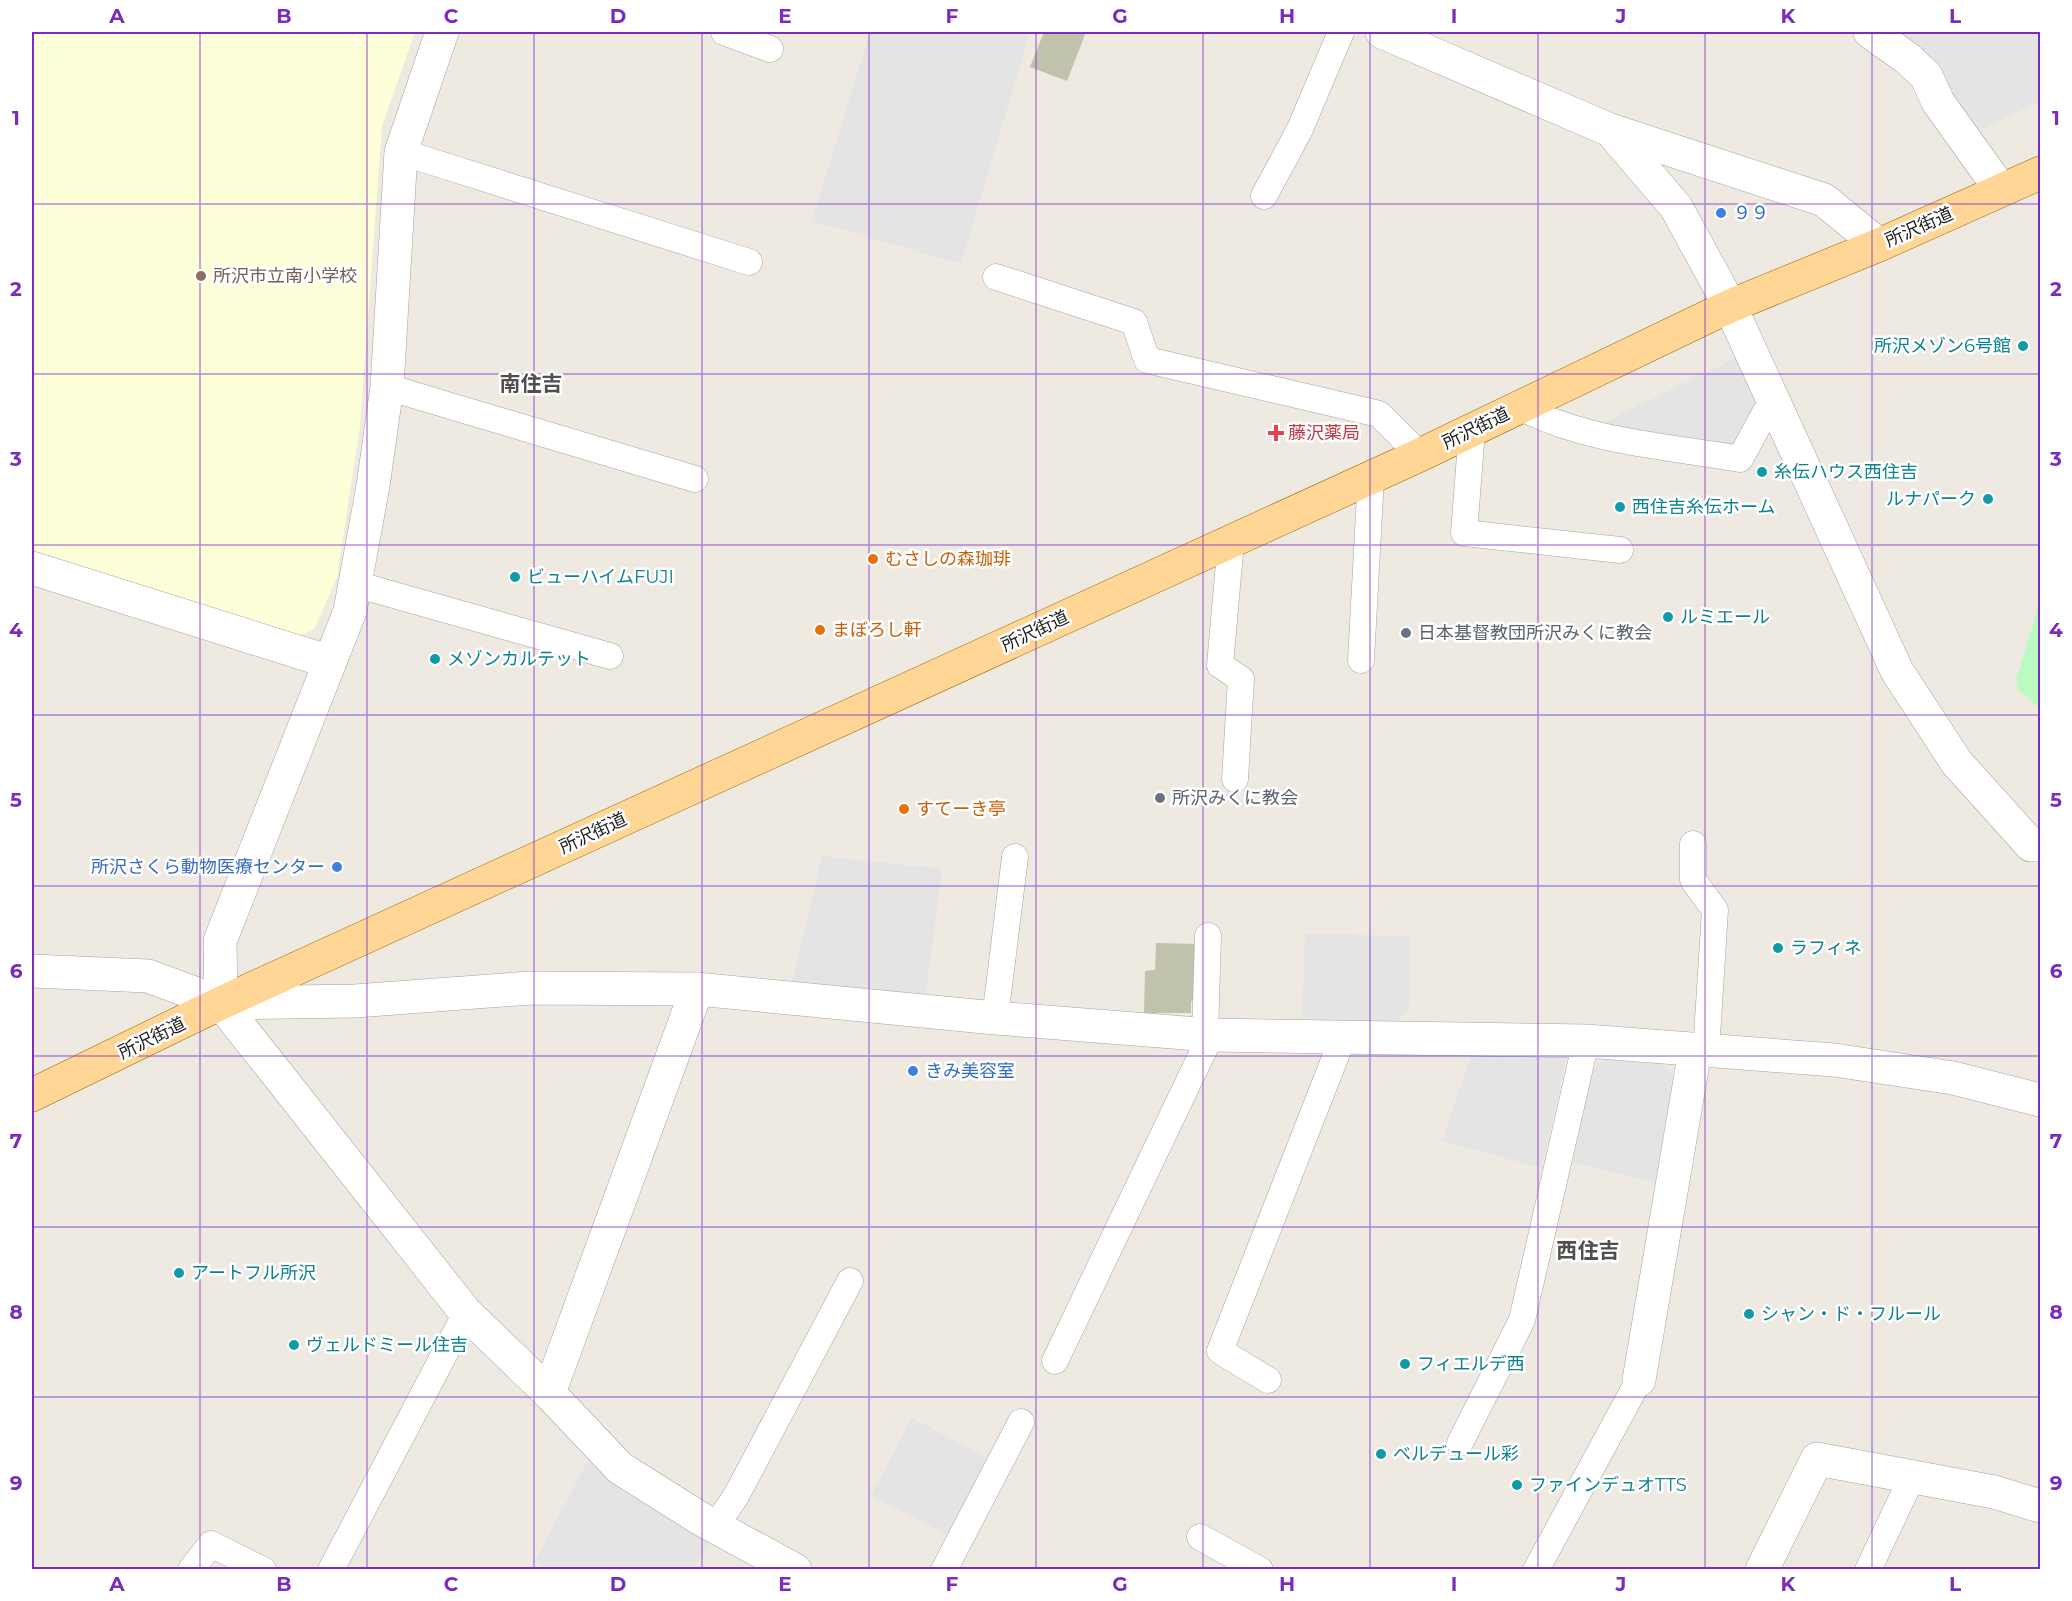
<svg xmlns="http://www.w3.org/2000/svg" width="2072" height="1601" viewBox="0 0 2072 1601" font-family="Montserrat,'Noto Sans JP',sans-serif">
<style>
.education{fill:#fdffd9}
.construction{fill:#c1c2ac}
.park{fill:#bbfbc2}
.parking{fill:#e4e4e4}
.lines{fill:none;stroke-linecap:round;stroke-linejoin:round}
.service-casing{stroke:#a3a3a3;stroke-width:27}
.minor-casing{stroke:#a3a3a3;stroke-width:34}
.tertiary-casing{stroke:#a3a3a3;stroke-width:34}
.primary-casing{stroke:#946900;stroke-width:34}
.service{stroke:#fff;stroke-width:26}
.minor{stroke:#fff;stroke-width:33}
.tertiary{stroke:#fff;stroke-width:33}
.primary{stroke:#ffd695;stroke-width:33}
.grid{fill:none;stroke:#7b2cbf;stroke-width:1.5;stroke-opacity:0.55}
.shop-dot{fill:#3f7fe0;stroke:#fff;stroke-width:2}
.education-dot{fill:#8d6e63;stroke:#fff;stroke-width:2}
.culture-dot{fill:#0f9aa8;stroke:#fff;stroke-width:2}
.health-dot{fill:#e0444e;stroke:#fff;stroke-width:2}
.food-dot{fill:#e8710a;stroke:#fff;stroke-width:2}
.worship-dot{fill:#6b7280;stroke:#fff;stroke-width:2}
.labels{text-anchor:middle;stroke-width:5;stroke-linejoin:round;paint-order:stroke}
.shop-label{font-size:18px;fill:#366cbe;stroke:#fff;text-anchor:start}
.street-label{font-size:18px;fill:#1c1c1c;stroke:#fff}
.education-label{font-size:18px;fill:#785e54;stroke:#fff;text-anchor:start}
.culture-label{font-size:18px;fill:#0d838f;stroke:#fff;text-anchor:start}
.health-label{font-size:18px;fill:#be3a42;stroke:#fff;text-anchor:start}
.food-label{font-size:18px;fill:#c56008;stroke:#fff;text-anchor:start}
.worship-label{font-size:18px;fill:#5b616d;stroke:#fff;text-anchor:start}
.quarter-label{font-size:21px;font-weight:bold;fill:#4f4f4f;stroke:#fff}
.neatline{fill:none;stroke:#7b2cbf;stroke-width:2}
.grid-label{font-size:20px;text-anchor:middle;font-weight:bold;fill:#7b2cbf}
</style>
<rect width="100%" height="100%" fill="#eeeae1"/>
<polygon class="education" points="32,32 415,32 382,126 360,426 337,577 315,628 301,636 32,555"/>
<g class="construction">
<polygon points="1044,32 1086,32 1067,81 1030,67"/>
<polygon points="1156,943 1198,944 1197,1001 1191,1001 1191,1013 1144,1013 1145,971 1155,970"/>
</g>
<polygon class="park" points="2040,600 2040,709 2018,689 2016,681"/>
<g class="parking">
<polygon points="870,32 1020,32 1029,35 961,264 812,221"/>
<polygon points="1890,32 2040,32 2040,101 1980,130 1965,123"/>
<polygon points="1738,357 1757,398 1738,446 1612,429 1607,421"/>
<polygon points="822,856 942,869 925,999 792,984"/>
<polygon points="1305,934 1410,936 1409,1008 1396,1022 1302,1019"/>
<polygon points="1472,1053 1566,1059 1542,1168 1442,1141"/>
<polygon points="1608,1058 1659,1062 1676,1080 1656,1182 1573,1163 1591,1070"/>
<polygon points="912,1418 988,1458 948,1535 871,1496"/>
<polygon points="587,1462 710,1544 692,1569 551,1569 536,1560"/>
</g>
<g class="lines">
<g class="service-casing">
<g id="service">
<polyline points="724,32 770,49"/>
<polyline points="401,152 749,262"/>
<polyline points="1264,196 1300,129 1341,32"/>
<polyline points="996,277 1134,322 1147,360 1379,414 1420,455"/>
<polyline points="387,387 695,479"/>
<path d="M 1520,407 C 1587,442 1667,446 1740,459 L 1772,400"/>
<polyline points="1472,430 1464,533 1620,550"/>
<polyline points="1231,541 1220,665 1241,679 1235,779"/>
<polyline points="355,584 610,656"/>
<polyline points="1361,660 1371,477"/>
<polyline points="1693,844 1693,880 1715,910 1706,1052"/>
<polyline points="995,1018 1015,857"/>
<polyline points="1205,1034 1208,936"/>
<polyline points="1055,1361 1211,1035"/>
<polyline points="1268,1380 1220,1351 1344,1035"/>
<polyline points="1460,1443 1522,1320 1586,1041"/>
<polyline points="715,1527 736,1496 850,1281"/>
<polyline points="1200,1537 1260,1570"/>
<polyline points="191,1570 211,1544 263,1570"/>
<polyline points="331,1570 466,1313"/>
<polyline points="944,1570 1021,1422"/>
<polyline points="1536,1570 1639,1380"/>
<polyline points="1868,1570 1912,1477"/>
</g>
</g>
<g class="minor-casing">
<g id="minor">
<polyline points="1382,32 1610,130 1824,200 1879,245"/>
<polyline points="1870,32 1907,58 1926,76 1938,102 2001,190"/>
<polyline points="1610,130 1676,207 1730,306 1897,671 1957,763 2031,845 2040,845"/>
<polyline points="32,568 330,662"/>
<polyline points="32,971 148,976 221,1003 355,1001 530,988 697,989 995,1018 1211,1035 1586,1041 1834,1060 1953,1078 2040,1100"/>
<polyline points="221,1003 466,1313 549,1393 620,1468 701,1519 795,1570"/>
<polyline points="1639,1380 1695,1051"/>
<polyline points="549,1393 697,989"/>
<polyline points="1762,1570 1817,1459 1994,1492 2040,1506"/>
</g>
</g>
<g class="tertiary-casing">
<polyline id="tertiary" points="221,1003 220,941 350,611 373,486 387,387 401,152 442,32"/>
</g>
<g class="primary-casing">
<polyline id="primary" points="32,1095 221,1003 1420,455 1730,306 1879,245 2040,173"/>
</g>
<use href="#service" class="service"/>
<use href="#minor" class="minor"/>
<use href="#tertiary" class="tertiary"/>
<use href="#primary" class="primary"/>
</g>
<path class="grid" d="M 200,32 L 200,1570M 367,32 L 367,1570M 534,32 L 534,1570M 702,32 L 702,1570M 869,32 L 869,1570M 1036,32 L 1036,1570M 1203,32 L 1203,1570M 1370,32 L 1370,1570M 1538,32 L 1538,1570M 1705,32 L 1705,1570M 1872,32 L 1872,1570M 32,204 L 2040,204M 32,374 L 2040,374M 32,545 L 2040,545M 32,715 L 2040,715M 32,886 L 2040,886M 32,1056 L 2040,1056M 32,1227 L 2040,1227M 32,1397 L 2040,1397"/>
<g class="shop-dot">
<circle cx="1721" cy="213" r="6"/>
<circle cx="337" cy="867" r="6"/>
<circle cx="913" cy="1071" r="6"/>
</g>
<circle class="education-dot" cx="201" cy="276" r="6"/>
<g class="culture-dot">
<circle cx="2023" cy="346" r="6"/>
<circle cx="1762" cy="472" r="6"/>
<circle cx="1988" cy="499" r="6"/>
<circle cx="1620" cy="507" r="6"/>
<circle cx="515" cy="577" r="6"/>
<circle cx="1668" cy="617" r="6"/>
<circle cx="435" cy="659" r="6"/>
<circle cx="1778" cy="948" r="6"/>
<circle cx="179" cy="1273" r="6"/>
<circle cx="1749" cy="1314" r="6"/>
<circle cx="294" cy="1345" r="6"/>
<circle cx="1405" cy="1364" r="6"/>
<circle cx="1381" cy="1454" r="6"/>
<circle cx="1517" cy="1485" r="6"/>
</g>
<path class="health-dot" d="M1273 424h6v6h6v6h-6v6h-6v-6h-6v-6h6z"/>
<g class="food-dot">
<circle cx="873" cy="559" r="6"/>
<circle cx="820" cy="630" r="6"/>
<circle cx="904" cy="809" r="6"/>
</g>
<g class="worship-dot">
<circle cx="1406" cy="633" r="6"/>
<circle cx="1160" cy="798" r="6"/>
</g>
<g class="labels">
<g class="shop-label">
<text x="1733" y="219">９９</text>
<text x="325" y="873" text-anchor="end">所沢さくら動物医療センター</text>
<text x="925" y="1077">きみ美容室</text>
</g>
<g class="street-label">
<text transform="translate(1919 227) rotate(-24)" y="6">所沢街道</text>
<text transform="translate(1476 428) rotate(-26)" y="6">所沢街道</text>
<text transform="translate(1035 631) rotate(-25)" y="6">所沢街道</text>
<text transform="translate(593 833) rotate(-25)" y="6">所沢街道</text>
<text transform="translate(152 1038) rotate(-26)" y="6">所沢街道</text>
</g>
<g class="education-label">
<text x="213" y="282">所沢市立南小学校</text>
</g>
<g class="culture-label">
<text x="2011" y="352" text-anchor="end">所沢メゾン6号館</text>
<text x="1774" y="478">糸伝ハウス西住吉</text>
<text x="1976" y="505" text-anchor="end">ルナパーク</text>
<text x="1632" y="513">西住吉糸伝ホーム</text>
<text x="527" y="583">ビューハイムFUJI</text>
<text x="1680" y="623">ルミエール</text>
<text x="447" y="665">メゾンカルテット</text>
<text x="1790" y="954">ラフィネ</text>
<text x="191" y="1279">アートフル所沢</text>
<text x="1761" y="1320">シャン・ド・フルール</text>
<text x="306" y="1351">ヴェルドミール住吉</text>
<text x="1417" y="1370">フィエルデ西</text>
<text x="1393" y="1460">ベルデュール彩</text>
<text x="1529" y="1491">ファインデュオTTS</text>
</g>
<g class="health-label">
<text x="1288" y="439">藤沢薬局</text>
</g>
<g class="food-label">
<text x="885" y="565">むさしの森珈琲</text>
<text x="832" y="636">まぼろし軒</text>
<text x="916" y="815">すてーき亭</text>
</g>
<g class="worship-label">
<text x="1418" y="639">日本基督教団所沢みくに教会</text>
<text x="1172" y="804">所沢みくに教会</text>
</g>
<g class="quarter-label">
<text x="531" y="391">南住吉</text>
<text x="1588" y="1258">西住吉</text>
</g>
</g>
<rect width="2072" height="1601" fill="none" stroke="#ffffff" stroke-width="66"/>
<rect x="33" y="33" width="2006" height="1535" class="neatline"/>
<g class="grid-label">
<text x="117" y="23">A</text>
<text x="284" y="23">B</text>
<text x="451" y="23">C</text>
<text x="618" y="23">D</text>
<text x="785" y="23">E</text>
<text x="952" y="23">F</text>
<text x="1120" y="23">G</text>
<text x="1287" y="23">H</text>
<text x="1454" y="23">I</text>
<text x="1621" y="23">J</text>
<text x="1788" y="23">K</text>
<text x="1955" y="23">L</text>
<text x="16" y="125">1</text>
<text x="2056" y="125">1</text>
<text x="16" y="296">2</text>
<text x="2056" y="296">2</text>
<text x="16" y="466">3</text>
<text x="2056" y="466">3</text>
<text x="16" y="637">4</text>
<text x="2056" y="637">4</text>
<text x="16" y="807">5</text>
<text x="2056" y="807">5</text>
<text x="16" y="978">6</text>
<text x="2056" y="978">6</text>
<text x="16" y="1148">7</text>
<text x="2056" y="1148">7</text>
<text x="16" y="1319">8</text>
<text x="2056" y="1319">8</text>
<text x="16" y="1490">9</text>
<text x="2056" y="1490">9</text>
<text x="117" y="1591">A</text>
<text x="284" y="1591">B</text>
<text x="451" y="1591">C</text>
<text x="618" y="1591">D</text>
<text x="785" y="1591">E</text>
<text x="952" y="1591">F</text>
<text x="1120" y="1591">G</text>
<text x="1287" y="1591">H</text>
<text x="1454" y="1591">I</text>
<text x="1621" y="1591">J</text>
<text x="1788" y="1591">K</text>
<text x="1955" y="1591">L</text>
</g>
</svg>
